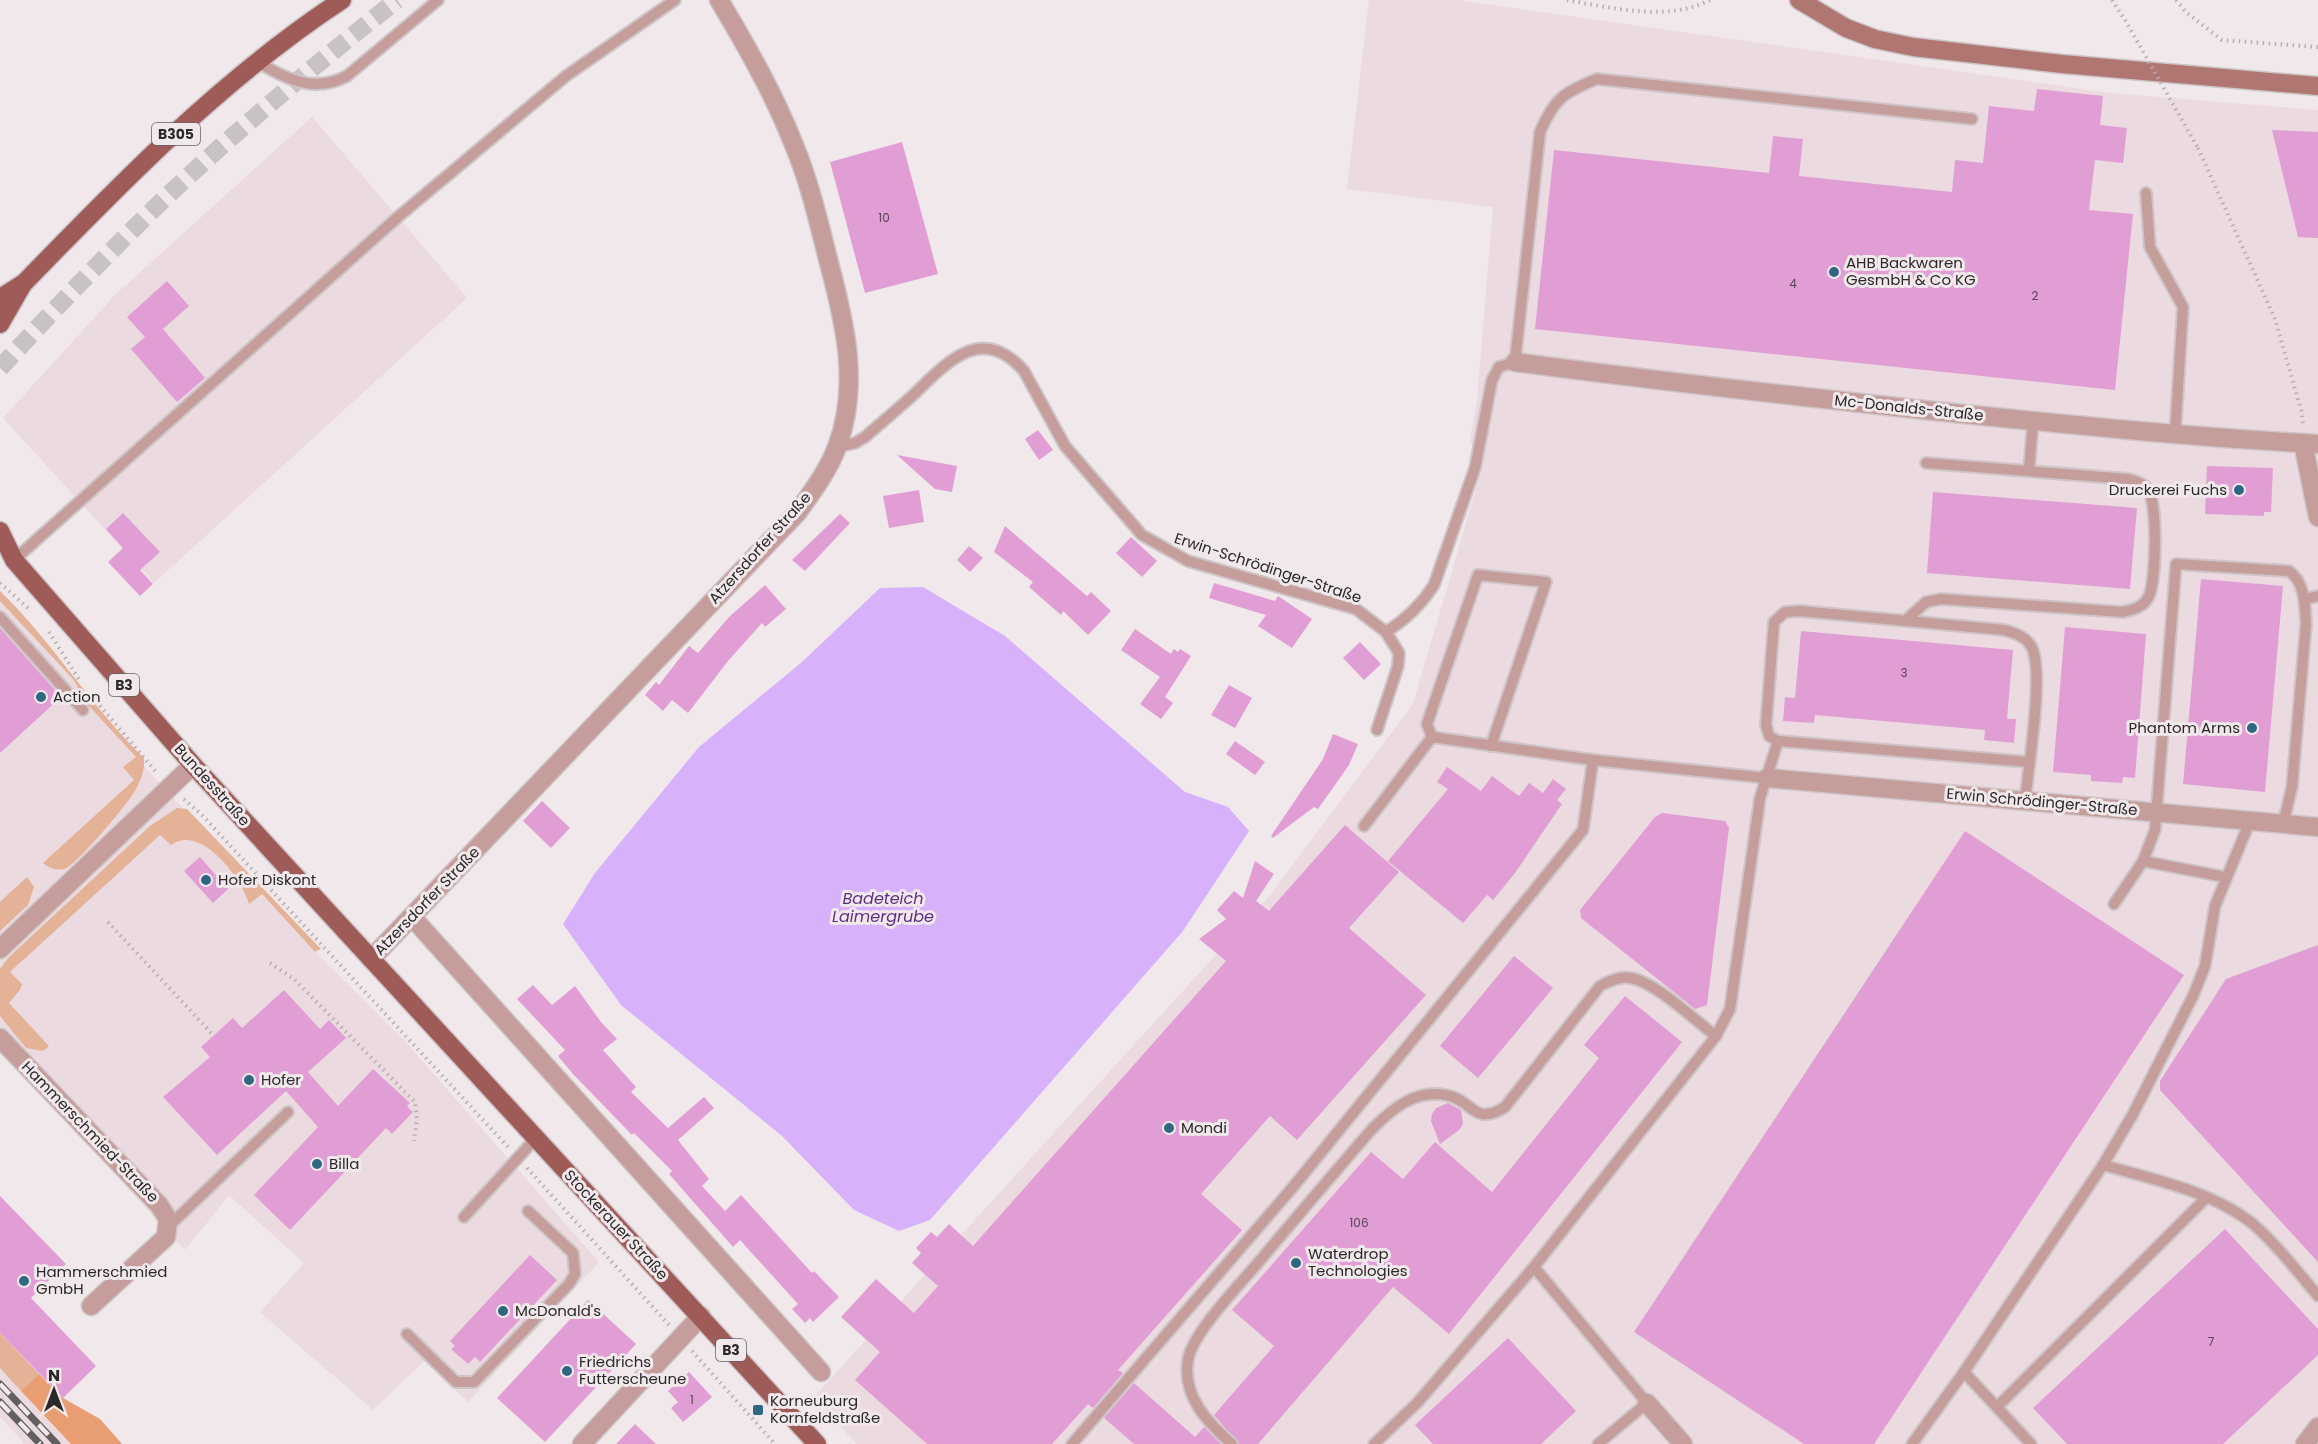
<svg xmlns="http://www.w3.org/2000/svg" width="2318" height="1444" viewBox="0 0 2318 1444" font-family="Poppins,sans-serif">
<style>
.built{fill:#ebdadf}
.green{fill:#e4b297}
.forest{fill:#e89d73}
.water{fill:#d7b1fa}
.building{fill:#e19ed5}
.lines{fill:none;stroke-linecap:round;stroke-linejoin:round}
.highway-tunnel{stroke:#c9c2c4;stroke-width:18;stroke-dasharray:18 9;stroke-linecap:butt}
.lane-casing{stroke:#cdc5c8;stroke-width:14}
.street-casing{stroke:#cdc5c8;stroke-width:21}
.secondary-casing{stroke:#cdc5c8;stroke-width:21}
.primary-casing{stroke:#cdc5c8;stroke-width:21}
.path{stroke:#b5aeb1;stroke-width:4;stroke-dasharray:1.5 4.5;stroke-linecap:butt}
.lane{stroke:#c59d9a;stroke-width:10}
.street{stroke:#c59d9a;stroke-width:18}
.secondary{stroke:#b07772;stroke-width:18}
.primary{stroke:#9f5b57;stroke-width:18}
.rail-casing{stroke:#635f60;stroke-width:7}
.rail{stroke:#f1e8eb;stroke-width:4.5;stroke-dasharray:14;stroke-linecap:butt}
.path-bridge{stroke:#b5aeb1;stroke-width:4;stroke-dasharray:1.5 4.5;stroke-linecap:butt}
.poi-dot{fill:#2f6781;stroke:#f1e8eb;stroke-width:2}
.labels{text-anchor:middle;stroke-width:6;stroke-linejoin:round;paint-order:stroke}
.number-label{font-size:12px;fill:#584654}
.shield{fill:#f1e8eb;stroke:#666263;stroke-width:1.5}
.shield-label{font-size:14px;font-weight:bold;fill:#2b2829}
.poi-label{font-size:15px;fill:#2b2829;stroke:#f1e8eb;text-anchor:start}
.street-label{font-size:15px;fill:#2b2829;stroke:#f1e8eb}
.water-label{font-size:16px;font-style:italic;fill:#5e2f81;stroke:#f1e8eb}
</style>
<rect width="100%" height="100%" fill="#f1e8eb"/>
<g class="built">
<polygon points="1369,0 1458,0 2111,93 2318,110 2318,1444 857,1444 813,1398 1271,894 1413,704 1484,462 1470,441 1477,399 1493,207 1347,189"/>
<polygon points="312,117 467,298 154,583 3,418 115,295"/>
<polygon points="0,601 74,679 88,705 315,952 402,1038 599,1262 468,1402 424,1361 373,1410 260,1312 304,1263 229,1195 185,1250 0,1050"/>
<polygon points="0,1368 71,1444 25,1444 0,1417"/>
</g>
<g class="green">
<path d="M 0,591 C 53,642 91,707 144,758 C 145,770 141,779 136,789 C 129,803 81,859 68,867 C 59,872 50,869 43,863 L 134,780 L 123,767 L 136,757 L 88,705 L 73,679 L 0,601 Z"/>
<path d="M 177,808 L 187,809 L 321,949 L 315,952 L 262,894 L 249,904 C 242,879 201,823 171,845 L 160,835 L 10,972 L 22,984 L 20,990 L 9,1003 L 49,1046 L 43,1051 L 26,1048 L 0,1016 L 0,969 L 8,958 L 150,826 Z"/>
<polygon points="27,877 34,887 28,905 0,931 0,902"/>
<polygon points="0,1333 39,1374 21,1391 0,1368"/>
</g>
<polygon class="forest" points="39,1374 63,1398 100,1419 122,1444 71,1444 21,1391"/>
<polygon class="water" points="923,587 1005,636 1185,792 1228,807 1249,831 1183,931 930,1220 899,1231 854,1210 782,1136 621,1005 563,924 595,873 699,747 802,662 880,588"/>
<g class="building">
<polygon points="2037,89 2103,96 2100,125 2127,128 2123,163 2095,160 2089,210 2133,214 2115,390 1535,329 1554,150 1769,173 1773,136 1803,139 1799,176 1952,192 1955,160 1983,163 1989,106 2034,111"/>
<polygon points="2272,130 2318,132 2318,238 2298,237"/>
<polygon points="902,142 938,274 865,293 830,162"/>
<polygon points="167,281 189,306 163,329 205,378 177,402 131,349 145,337 127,317"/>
<polygon points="1038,430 1053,450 1039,460 1025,439"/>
<polygon points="897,455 957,466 952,492 935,489"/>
<polygon points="2207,466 2273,468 2271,512 2264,512 2264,516 2205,514"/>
<polygon points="919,490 924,522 889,528 883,496"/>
<polygon points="1933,492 2137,508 2130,589 1927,573"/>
<polygon points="123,513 160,552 140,570 153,584 140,596 108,562 123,548 106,529"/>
<polygon points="840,514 850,523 805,571 792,560"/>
<polygon points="1005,526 1087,596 1091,592 1111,611 1088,635 1063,611 1061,615 1029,587 1033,582 994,552"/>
<polygon points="1131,537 1157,561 1142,577 1116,553"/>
<polygon points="969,546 983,558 970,572 957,560"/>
<polygon points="2201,579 2283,586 2265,792 2183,784"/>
<polygon points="1214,583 1275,601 1278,596 1312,619 1292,648 1258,626 1266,615 1209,598"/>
<polygon points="765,585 786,609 765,627 762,623 728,661 688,713 672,700 663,711 645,695 656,682 659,685 689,646 698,653 729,617"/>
<polygon points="2065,627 2146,634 2135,778 2123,777 2122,783 2091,781 2091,775 2053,772"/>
<polygon points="0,628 61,697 0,753"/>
<polygon points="1135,629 1171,654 1174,649 1178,652 1180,649 1191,656 1165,697 1173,703 1161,719 1140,704 1160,677 1121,650"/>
<polygon points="1801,631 2013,650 2007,719 2016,719 2014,743 1984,740 1985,730 1815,715 1814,723 1783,721 1785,697 1795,698"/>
<polygon points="1360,642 1381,664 1364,680 1343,658"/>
<polygon points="1229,685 1252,698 1235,728 1211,715"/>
<polygon points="1333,734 1358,744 1349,765 1318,809 1314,807 1273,838 1271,836 1323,759"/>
<polygon points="1235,741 1265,762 1255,775 1226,754"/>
<polygon points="1447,767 1481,791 1492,776 1519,796 1529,783 1543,793 1553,779 1566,789 1557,800 1562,804 1515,873 1493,900 1487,895 1463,923 1388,861 1448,789 1437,782"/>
<polygon points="542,801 570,828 551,848 523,821"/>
<polygon points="1662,813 1725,821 1729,828 1707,1005 1695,1009 1581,918 1580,910 1655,817"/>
<polygon points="1345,825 1399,872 1349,928 1426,995 1297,1140 1270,1116 1201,1194 1242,1230 1118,1370 1123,1373 1093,1408 1088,1404 1052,1444 927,1444 855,1380 880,1352 841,1317 876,1279 914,1313 938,1286 912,1263 921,1253 916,1248 931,1232 937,1237 949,1224 973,1246 1226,961 1199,939 1226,919 1217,910 1234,891 1243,898 1255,861 1274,874 1256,901 1269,911"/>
<polygon points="1965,831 2184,975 1874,1444 1804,1444 1634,1332"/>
<polygon points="200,857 228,889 213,903 184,871"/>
<polygon points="2318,945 2318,1262 2160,1090 2160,1081 2226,979"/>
<polygon points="1514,956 1553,988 1478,1078 1440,1046"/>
<polygon points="533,985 552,1005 575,986 601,1022 617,1039 603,1050 636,1087 631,1092 668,1128 704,1097 714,1108 678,1140 709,1179 702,1186 725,1211 741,1195 812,1273 814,1271 839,1297 813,1322 810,1318 805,1323 792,1309 798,1304 740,1240 733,1247 669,1174 672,1171 634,1133 632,1135 573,1074 558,1056 565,1050 517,999"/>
<polygon points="284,990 320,1029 329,1020 346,1038 308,1072 338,1106 373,1069 410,1103 407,1106 413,1112 392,1134 386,1128 290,1230 254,1195 318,1127 286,1091 217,1155 163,1097 210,1057 201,1047 233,1018 242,1028"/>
<polygon points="1625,996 1682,1042 1449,1334 1393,1287 1258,1444 1239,1444 1214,1415 1274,1346 1232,1310 1371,1152 1403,1179 1435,1142 1492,1192 1599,1058 1584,1045"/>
<polygon points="1448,1103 1461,1110 1463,1124 1459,1130 1440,1144 1431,1121 1432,1114 1436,1108"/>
<polygon points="0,1196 66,1264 31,1298 96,1366 63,1398 0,1333"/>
<polygon points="2225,1229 2318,1329 2318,1355 2223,1444 2067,1444 2033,1408"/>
<polygon points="530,1255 557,1280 480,1362 475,1357 468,1364 451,1349 455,1346 450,1341"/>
<polygon points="588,1300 636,1344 545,1442 497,1398"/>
<polygon points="1508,1338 1576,1411 1541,1444 1433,1444 1415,1425"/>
<polygon points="689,1372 712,1397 683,1422 671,1408 678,1402 668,1391"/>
<polygon points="1134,1383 1195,1437 1204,1427 1221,1444 1134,1444 1104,1418"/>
<polygon points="635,1424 656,1444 616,1444"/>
</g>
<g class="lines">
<path class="highway-tunnel" d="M 0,368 C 66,297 133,226 205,161 C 267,105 331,52 397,0"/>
<g class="lane-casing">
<g id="lane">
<path d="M 258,62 C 287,80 315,93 347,76 L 438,0"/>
<polyline points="2146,193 2150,247 2183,307 2175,435"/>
<path d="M 837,447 L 855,443 L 865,437 C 880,424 895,411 910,398 C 945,365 980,321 1024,371 L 1065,446 L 1142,535 L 1188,561 L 1356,609 L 1386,632 L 1399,653 L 1398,666 L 1377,730"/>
<polyline points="2029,471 2033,421"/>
<polyline points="14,560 398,217 566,76 675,0"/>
<polyline points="2305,599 2318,596"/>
<polyline points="0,617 83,710"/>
<path d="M 1905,621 L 1926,602 L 1941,599 L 2122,612 C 2133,610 2144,607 2149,596 C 2156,580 2158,503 2148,490 C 2143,483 2135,481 2128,479 L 1926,463"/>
<path d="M 1386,632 C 1407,619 1421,605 1434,585 L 1475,468 L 1492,380 L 1499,367 L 1515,362 L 1540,132 C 1554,99 1564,92 1597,79 L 1972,119"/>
<polyline points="1432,737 1427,724 1478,575 1546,582 1491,746"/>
<polyline points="1432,737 1593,760 1767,778"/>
<path d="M 2025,801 C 2028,770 2045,669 2031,646 C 2025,636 2014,633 2004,630 L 1800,611 L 1785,612 L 1774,622 L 1766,725 L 1769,736 L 1778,741 L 2029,762"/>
<polyline points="1364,826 1432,737"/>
<polyline points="2143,861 2225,877"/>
<path d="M 2114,904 L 2143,861 L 2155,830 L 2176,564 L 2289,571 C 2305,582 2305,605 2306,624 L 2292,787 L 2283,824"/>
<path d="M 2103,1165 C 2152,1179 2212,1191 2253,1224 C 2277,1245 2297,1271 2318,1296"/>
<polyline points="464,1217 536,1138"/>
<polyline points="169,1226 288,1112"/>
<polyline points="407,1334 456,1382 474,1382 569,1284 575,1274 573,1253 528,1211"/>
<polyline points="1964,1372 2031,1444"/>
<polyline points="1997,1407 2206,1198"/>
<polyline points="1072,1444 1293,1187 1583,830 1593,760"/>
<path d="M 1232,1444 C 1207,1422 1182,1396 1188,1360 C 1192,1334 1239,1285 1257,1264 C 1295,1219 1333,1174 1372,1129 C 1392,1109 1415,1089 1446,1095 C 1474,1100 1473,1127 1505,1107 L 1600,986 C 1609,981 1620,976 1631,978 C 1657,983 1694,1020 1716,1036"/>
<polyline points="1374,1444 1418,1402 1534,1267"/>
<polyline points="1598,1444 1647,1403 1534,1267 1716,1036 1730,1009 1760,798 1778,741"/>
<polyline points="1912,1444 1964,1372 2103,1165 2133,1114 2193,996 2205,966 2215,906 2250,821"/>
</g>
</g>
<g class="street-casing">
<g id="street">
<path d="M 1515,362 C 1655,381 1794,396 1934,411 C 2062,424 2190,437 2318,444"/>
<polyline points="2303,443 2318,517"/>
<polyline points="1767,778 2318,827"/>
<polyline points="412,917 821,1372"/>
<polyline points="0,949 193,765"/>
<path d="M 371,959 L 797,513 C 812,492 828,471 837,447 C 860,386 845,323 829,263 C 819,224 810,183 794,145 C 774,94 747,47 719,0"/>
<polyline points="0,1038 159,1205 168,1219 166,1237 91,1306"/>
<polyline points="1647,1403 1683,1444"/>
<polyline points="582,1444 701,1316"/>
<polyline points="2305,1444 2318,1427"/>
</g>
</g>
<g class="secondary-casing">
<polyline id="secondary" points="1799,0 1846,28 1875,39 1913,47 2062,64 2318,86"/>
</g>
<g class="primary-casing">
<g id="primary">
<path d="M 0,298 L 24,283 C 122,182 223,78 342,0"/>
<polyline points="0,324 23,284"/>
<polyline points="0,531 14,560 193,765 817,1444"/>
</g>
</g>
<g class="path">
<path d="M 1567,0 C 1613,8 1667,22 1710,0"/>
<polyline points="2112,0 2125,20"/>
<polyline points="2176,0 2186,12 2222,40 2318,47"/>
<polyline points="2198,148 2275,319 2302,413 2303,424"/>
<polyline points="0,583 30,610"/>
<polyline points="49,632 80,681"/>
<polyline points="96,701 157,773"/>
<polyline points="184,799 202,815 508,1147"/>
<polyline points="108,922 214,1036"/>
<polyline points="270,963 294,979 415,1102 417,1119 414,1141"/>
<polyline points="527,1168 669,1325"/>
<polyline points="692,1351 775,1444"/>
</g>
<use href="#lane" class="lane"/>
<use href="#street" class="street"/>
<use href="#secondary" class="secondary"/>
<use href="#primary" class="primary"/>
<g class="rail-casing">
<g id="rail">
<polyline points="0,1384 57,1444"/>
<polyline points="0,1402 40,1444"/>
</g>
</g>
<use href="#rail" class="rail"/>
<polyline class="path-bridge" points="2125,20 2198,148"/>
</g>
<g class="poi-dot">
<circle cx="1834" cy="272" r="6"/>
<circle cx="2239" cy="490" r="6"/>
<circle cx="41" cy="697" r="6"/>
<circle cx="2252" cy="728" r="6"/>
<circle cx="206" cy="880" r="6"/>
<circle cx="249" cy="1080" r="6"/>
<circle cx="1169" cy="1128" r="6"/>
<circle cx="317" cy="1164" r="6"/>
<circle cx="1296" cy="1263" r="6"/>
<circle cx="24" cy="1281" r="6"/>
<circle cx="503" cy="1311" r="6"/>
<circle cx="567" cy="1371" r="6"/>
<rect x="752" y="1404" width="12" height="12" rx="3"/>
</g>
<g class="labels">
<g class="number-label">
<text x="884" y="222">10</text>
<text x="1793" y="288">4</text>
<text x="2035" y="300">2</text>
<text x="1904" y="677">3</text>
<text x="1359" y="1227">106</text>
<text x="2211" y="1346">7</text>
<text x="692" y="1404">1</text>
</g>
<g class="shield">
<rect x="152" y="123" width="48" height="22" rx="4.5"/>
<rect x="109" y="674" width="30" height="22" rx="4.5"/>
<rect x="716" y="1339" width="30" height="22" rx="4.5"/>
</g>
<g class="shield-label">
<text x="176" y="139">B305</text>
<text x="124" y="690">B3</text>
<text x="731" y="1355">B3</text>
</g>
<g class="poi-label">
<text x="1846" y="268">AHB Backwaren<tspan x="1846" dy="17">GesmbH &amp; Co KG</tspan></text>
<text x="2227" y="495" text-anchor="end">Druckerei Fuchs</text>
<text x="53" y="702">Action</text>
<text x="2240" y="733" text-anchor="end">Phantom Arms</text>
<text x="218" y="885">Hofer Diskont</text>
<text x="261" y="1085">Hofer</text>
<text x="1181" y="1133">Mondi</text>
<text x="329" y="1169">Billa</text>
<text x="1308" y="1259">Waterdrop<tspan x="1308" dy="17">Technologies</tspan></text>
<text x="36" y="1277">Hammerschmied<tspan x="36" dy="17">GmbH</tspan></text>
<text x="515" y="1316">McDonald's</text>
<text x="579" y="1367">Friedrichs<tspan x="579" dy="17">Futterscheune</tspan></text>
<text x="770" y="1406">Korneuburg<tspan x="770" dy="17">Kornfeldstraße</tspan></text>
</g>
<g class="street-label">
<text transform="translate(1909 408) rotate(6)" y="5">Mc-Donalds-Straße</text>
<text transform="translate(760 548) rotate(-48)" y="5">Atzersdorfer Straße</text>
<text transform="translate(1268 568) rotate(18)" y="5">Erwin-Schrödinger-Straße</text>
<text transform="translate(212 785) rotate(48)" y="5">Bundesstraße</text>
<text transform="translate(2042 802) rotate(5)" y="5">Erwin Schrödinger-Straße</text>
<text transform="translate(427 901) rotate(-46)" y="5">Atzersdorfer Straße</text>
<text transform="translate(90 1132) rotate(46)" y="5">Hammerschmied-Straße</text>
<text transform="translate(616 1225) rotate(47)" y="5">Stockerauer Straße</text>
</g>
<g class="water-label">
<text x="883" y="904">Badeteich<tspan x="883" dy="18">Laimergrube</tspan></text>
</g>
</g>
<g transform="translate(54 1390)" stroke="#f1e8eb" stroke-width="4.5" paint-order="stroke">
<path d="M0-4.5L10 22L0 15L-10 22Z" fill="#2b2829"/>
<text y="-9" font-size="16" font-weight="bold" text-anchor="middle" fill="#2b2829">N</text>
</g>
</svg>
